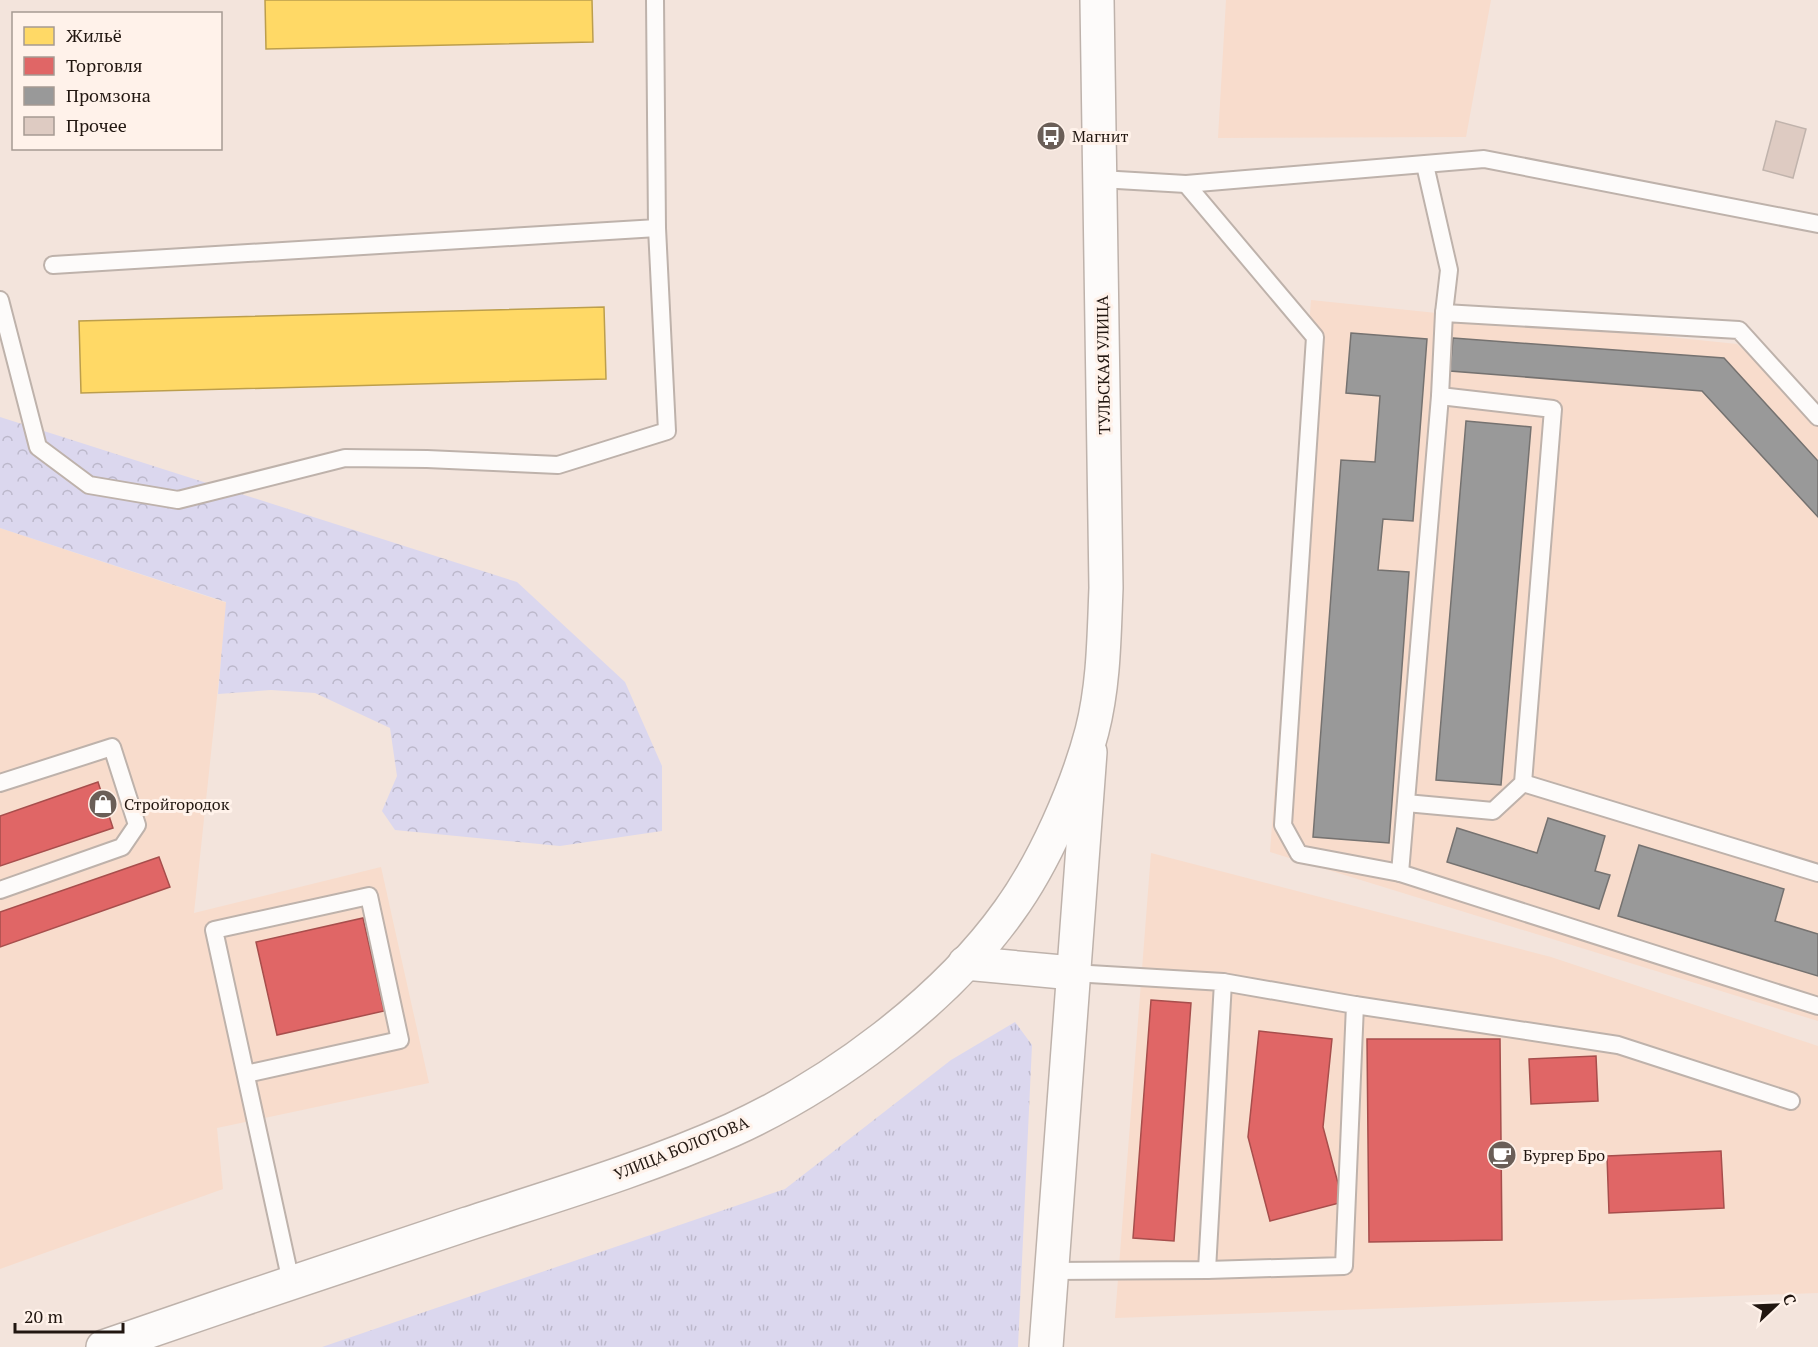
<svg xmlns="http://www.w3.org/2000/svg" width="1818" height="1347" viewBox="0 0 1818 1347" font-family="'PT Serif',serif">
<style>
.built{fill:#f8dccc}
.grass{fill:url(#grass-tufts)}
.forest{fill:url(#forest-crowns)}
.homes{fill:#ffd966;stroke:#bc9e4c;stroke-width:1.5}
.shops{fill:#e06666;stroke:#a74e4c;stroke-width:1.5}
.industry{fill:#999;stroke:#757270;stroke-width:1.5}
.building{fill:#decbc2;stroke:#c0b3ac;stroke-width:1.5}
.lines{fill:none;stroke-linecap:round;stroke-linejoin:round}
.lane-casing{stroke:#beb2ab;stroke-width:20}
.street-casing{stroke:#beb2ab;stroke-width:36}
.secondary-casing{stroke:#beb2ab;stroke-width:36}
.lane{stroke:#fdfbfa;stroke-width:16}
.street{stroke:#fdfbfa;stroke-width:33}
.secondary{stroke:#fdfbfa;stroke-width:33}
.labels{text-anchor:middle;stroke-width:6;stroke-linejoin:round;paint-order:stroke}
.poi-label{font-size:16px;fill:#211610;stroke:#fff2ea;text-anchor:start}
.street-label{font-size:16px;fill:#211610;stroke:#fff2ea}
</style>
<defs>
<pattern id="grass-tufts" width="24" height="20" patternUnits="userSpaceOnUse" patternTransform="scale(1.5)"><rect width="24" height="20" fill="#dbd7ee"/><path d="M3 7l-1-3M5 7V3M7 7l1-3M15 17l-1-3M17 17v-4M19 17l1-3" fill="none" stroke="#bcb8cb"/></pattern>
<pattern id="forest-crowns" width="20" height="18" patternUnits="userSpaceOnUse" patternTransform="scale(1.5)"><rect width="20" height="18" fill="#dbd7ee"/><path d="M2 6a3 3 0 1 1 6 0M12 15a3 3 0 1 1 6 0" fill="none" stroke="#bcb8cb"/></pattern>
</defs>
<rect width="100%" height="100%" fill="#f3e4dc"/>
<g class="built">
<polygon points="1226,0 1491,0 1466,137 1218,138"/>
<polygon points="1311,300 1737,344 1818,418 1818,1021 1270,852"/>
<polygon points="0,528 227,603 194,913 381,867 429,1083 217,1128 223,1189 0,1269"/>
<polygon points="1151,853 1551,957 1818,1046 1818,1293 1115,1318"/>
</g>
<polygon class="grass" points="1015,1022 1032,1045 1018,1347 322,1347 785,1189 951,1060"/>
<polygon class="forest" points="0,417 517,582 625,682 662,766 662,831 560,846 395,830 382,811 397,776 390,728 315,693 271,690 218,694 226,602 0,528"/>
<g class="homes">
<polygon points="265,0 592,0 593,42 266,49"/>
<polygon points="604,307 606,379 81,393 79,321"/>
</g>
<g class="shops">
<polygon points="98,782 113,828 0,866 0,816"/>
<polygon points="159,857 170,887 0,947 0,912"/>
<polygon points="363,918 384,1011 277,1035 256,942"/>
<polygon points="1151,1000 1191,1003 1174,1241 1133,1238"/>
<polygon points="1259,1031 1332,1039 1323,1127 1343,1202 1270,1221 1248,1137"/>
<polygon points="1367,1039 1500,1039 1502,1240 1369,1242"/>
<polygon points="1596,1056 1598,1101 1531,1104 1529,1059"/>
<polygon points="1721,1151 1724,1208 1609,1213 1607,1156"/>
</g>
<g class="industry">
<polygon points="1351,333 1427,339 1413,521 1383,519 1378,570 1409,572 1389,843 1313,837 1341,460 1375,462 1380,396 1346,393"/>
<polygon points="1453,338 1724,358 1818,461 1818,517 1702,391 1450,371"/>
<polygon points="1466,421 1531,427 1501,785 1436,780"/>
<polygon points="1548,818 1605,836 1595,871 1610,875 1599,909 1447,862 1457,828 1537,853"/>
<polygon points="1639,845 1784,889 1775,921 1818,934 1818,976 1618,916"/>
</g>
<polygon class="building" points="1776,121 1806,129 1793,178 1763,170"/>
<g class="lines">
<g class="lane-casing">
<g id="lane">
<polyline points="1425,165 1449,270 1444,313"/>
<polyline points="1100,179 1186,184 1484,159 1818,224"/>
<polyline points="1186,184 1315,337 1283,825 1299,854 1400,873"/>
<polyline points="53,265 657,228 655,0"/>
<polyline points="0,300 38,447 89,485 178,500 345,458 427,459 558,465 667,431 657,228"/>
<polyline points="1440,396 1444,313 1739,330 1818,417"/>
<polyline points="0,783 112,747 137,825 122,847 0,890"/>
<polyline points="1523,783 1818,873"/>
<polyline points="1406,803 1493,811 1523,783 1553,409 1440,396 1400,873 1818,1006"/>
<polyline points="1355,1005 1618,1045 1791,1101"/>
<polyline points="246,1074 400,1040 369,896 214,930 291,1282"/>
<polyline points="1207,1270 1344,1266 1355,1005 1223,982"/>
<polyline points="1051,1271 1207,1270 1223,982 1073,973"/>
</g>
</g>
<g class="street-casing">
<g id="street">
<polyline points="965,963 1073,973"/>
<polyline points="1046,1347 1090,752"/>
</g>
</g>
<g class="secondary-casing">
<path id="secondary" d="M 103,1347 C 224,1305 346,1264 467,1224 C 556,1195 647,1168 732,1130 C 833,1084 944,1002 1009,911 C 1044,863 1077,788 1092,731 C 1104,684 1104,636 1106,588 L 1097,0"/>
</g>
<use href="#lane" class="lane"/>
<use href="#street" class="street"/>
<use href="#secondary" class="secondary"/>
</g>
<defs>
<g id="bus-disc" transform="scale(1.5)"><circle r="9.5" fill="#6a5e57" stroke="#fff2ea"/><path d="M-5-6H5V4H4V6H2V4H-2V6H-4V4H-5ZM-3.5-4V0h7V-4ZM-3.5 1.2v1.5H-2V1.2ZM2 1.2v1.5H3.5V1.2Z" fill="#fff"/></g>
<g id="shop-disc" transform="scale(1.5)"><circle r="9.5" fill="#6a5e57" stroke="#fff2ea"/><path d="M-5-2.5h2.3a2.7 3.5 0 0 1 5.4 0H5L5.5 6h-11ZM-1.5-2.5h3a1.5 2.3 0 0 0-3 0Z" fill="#fff"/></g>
<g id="cafe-disc" transform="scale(1.5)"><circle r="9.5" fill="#6a5e57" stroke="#fff2ea"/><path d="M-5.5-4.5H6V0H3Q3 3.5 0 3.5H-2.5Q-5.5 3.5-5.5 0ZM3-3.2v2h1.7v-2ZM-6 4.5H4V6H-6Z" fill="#fff"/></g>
</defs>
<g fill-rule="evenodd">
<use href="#bus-disc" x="1051" y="136"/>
<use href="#shop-disc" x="103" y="804"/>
<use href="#cafe-disc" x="1502" y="1155"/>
</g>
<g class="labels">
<g class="poi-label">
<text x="1072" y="142">Магнит</text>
<text x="124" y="810">Стройгородок</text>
<text x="1523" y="1161">Бургер Бро</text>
</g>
<g class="street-label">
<text transform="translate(1103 365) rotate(-91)" y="6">ТУЛЬСКАЯ УЛИЦА</text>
<text transform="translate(681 1148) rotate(-22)" y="6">УЛИЦА БОЛОТОВА</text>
</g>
</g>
<rect x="12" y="12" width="210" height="138" fill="#fff2ea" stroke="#a69a93" stroke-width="1.5"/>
<rect x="24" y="27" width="30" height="18" fill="#ffd966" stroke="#a69a93" stroke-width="1.5"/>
<text x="66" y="42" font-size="18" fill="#211610">Жильё</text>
<rect x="24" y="57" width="30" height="18" fill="#e06666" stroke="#a69a93" stroke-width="1.5"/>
<text x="66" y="72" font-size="18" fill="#211610">Торговля</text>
<rect x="24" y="87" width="30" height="18" fill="#999999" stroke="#a69a93" stroke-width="1.5"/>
<text x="66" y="102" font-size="18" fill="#211610">Промзона</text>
<rect x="24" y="117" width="30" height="18" fill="#decbc2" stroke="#a69a93" stroke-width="1.5"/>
<text x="66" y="132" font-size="18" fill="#211610">Прочее</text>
<g transform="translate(1776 1305) rotate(67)" stroke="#fff2ea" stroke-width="4.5" paint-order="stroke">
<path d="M0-4.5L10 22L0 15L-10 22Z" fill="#211610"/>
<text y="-9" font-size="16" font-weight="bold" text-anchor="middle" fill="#211610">С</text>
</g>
<path d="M15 1323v9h108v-9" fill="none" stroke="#211610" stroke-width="3"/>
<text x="24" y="1323" font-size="18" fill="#211610" stroke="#fff2ea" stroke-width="4.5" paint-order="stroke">20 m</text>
</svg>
